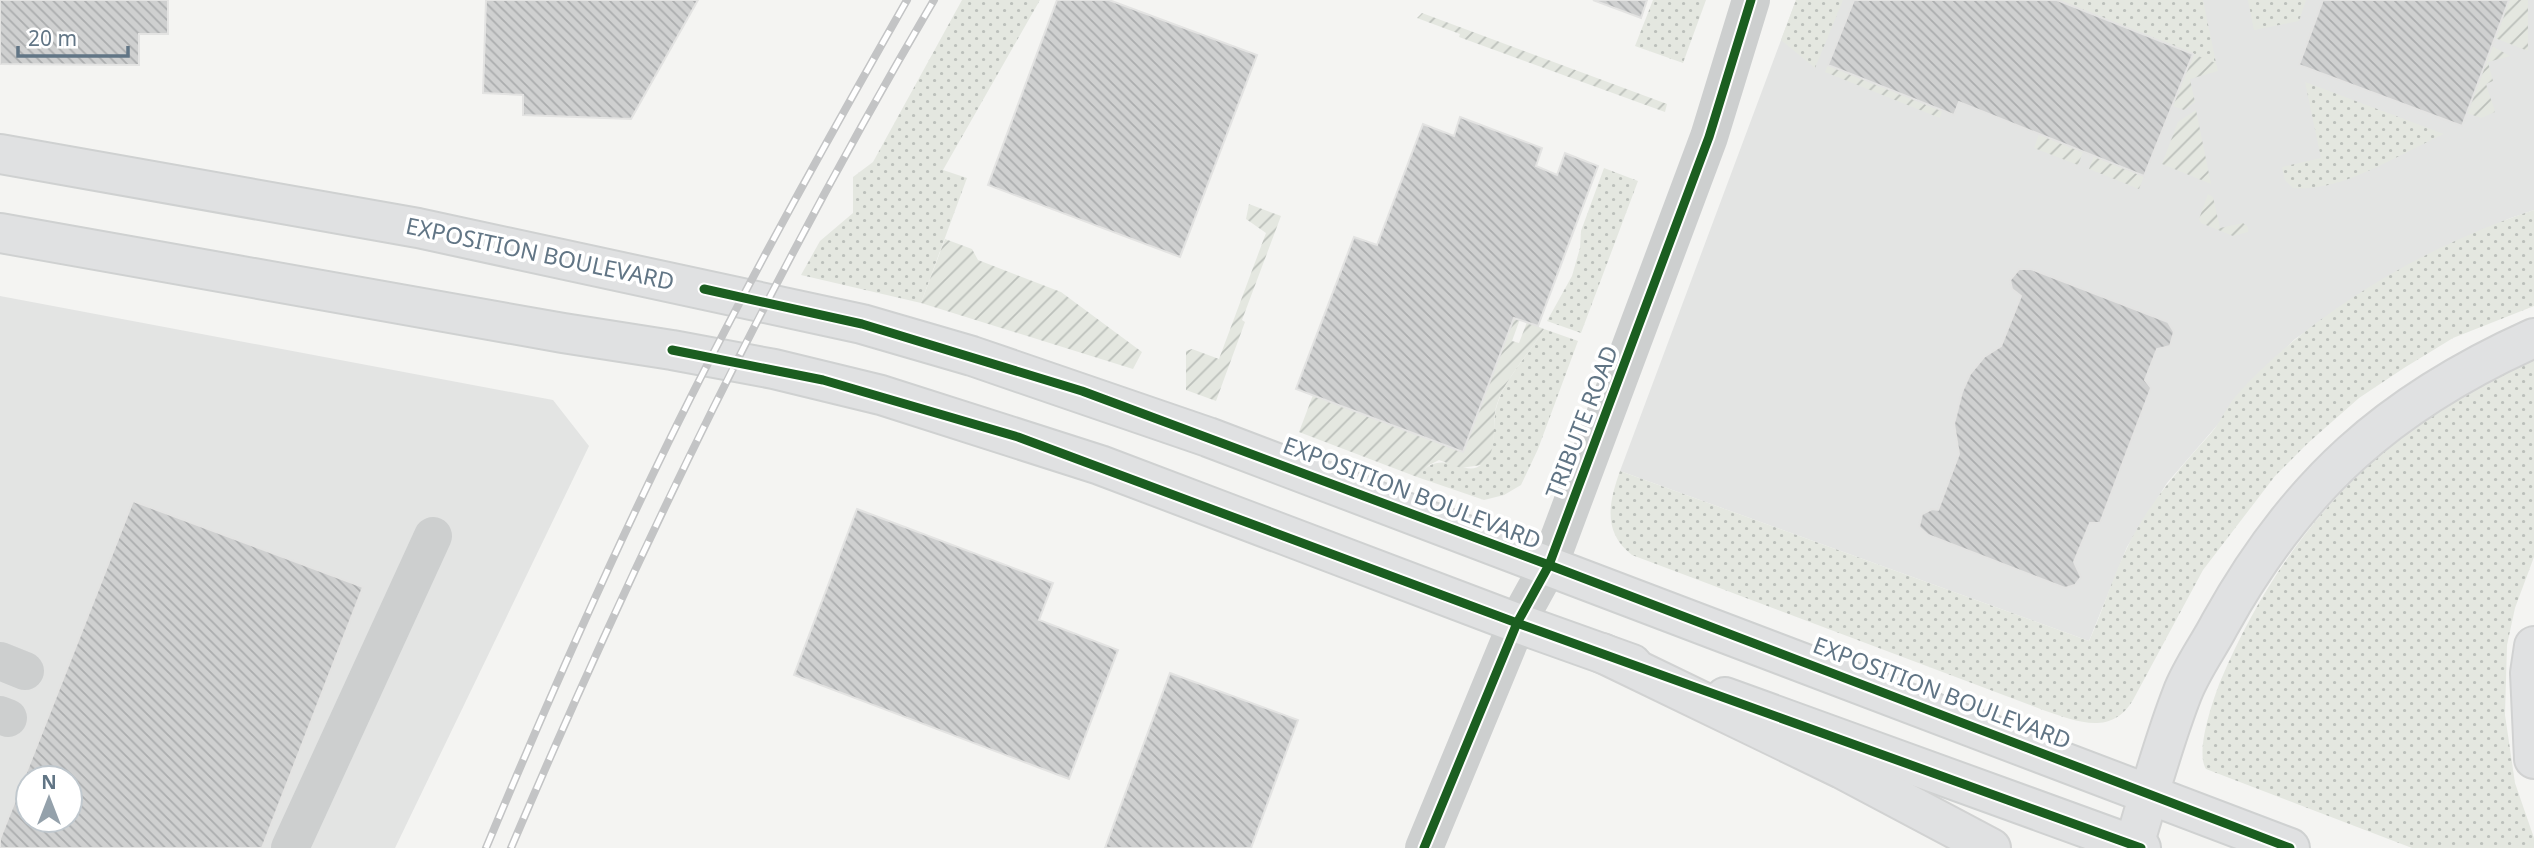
<svg xmlns="http://www.w3.org/2000/svg" width="2534" height="848" viewBox="0 0 2534 848" font-family="'Noto Sans',sans-serif">
<style>
.built{fill:#e3e4e3;fill-rule:evenodd}
.grass{fill:url(#grass-dots)}
.garden{fill:url(#garden-furrows)}
.building{fill:url(#building-back-hatch);stroke:#e3e3e2;stroke-width:2;fill-rule:evenodd}
.lines{fill:none;stroke-linecap:round;stroke-linejoin:round}
.major-casing{stroke:#cfd1d1;stroke-width:42}
.highway-casing{stroke:#d1d2d2;stroke-width:42}
.minor{stroke:#cdcfcf;stroke-width:38}
.major{stroke:#e0e1e2;stroke-width:38}
.highway{stroke:#e0e1e2;stroke-width:38}
.rail-casing{stroke:#c3c4c5;stroke-width:8}
.rail{stroke:#fff;stroke-width:5;stroke-dasharray:16;stroke-linecap:butt}
.cycleway-casing{stroke:#fff;stroke-width:13}
.cycleway{stroke:#1b5e20;stroke-width:9}
.labels{text-anchor:middle;stroke-width:7;stroke-linejoin:round;paint-order:stroke}
.street-label{font-size:23px;fill:#617585;stroke:#fff}
</style>
<defs>
<pattern id="grass-dots" width="8" height="8" patternUnits="userSpaceOnUse" patternTransform="scale(1.75)"><rect width="8" height="8" fill="#e4e7e0"/><path d="M2 2h.1M6 6h.1" fill="none" stroke="#bcc0bb" stroke-width="1.8" stroke-linecap="round"/></pattern>
<pattern id="garden-furrows" width="10" height="10" patternUnits="userSpaceOnUse" patternTransform="scale(1.75)"><rect width="10" height="10" fill="#e4e7e0"/><path d="M-1 1l2-2M0 10L10 0M9 11l2-2" fill="none" stroke="#bcc0bb"/></pattern>
<pattern id="building-back-hatch" width="6" height="6" patternUnits="userSpaceOnUse" patternTransform="scale(1.75)"><rect width="6" height="6" fill="#cfd0d0"/><path d="M-1 5l2 2M0 0l6 6M5-1l2 2" fill="none" stroke="#abadae"/></pattern>
</defs>
<rect width="100%" height="100%" fill="#f4f4f2"/>
<g class="built">
<polygon points="1796,0 2534,0 2534,210 2508,219 2371,287 2295,339 2234,399 2220,422 2167,483 2127,547 2089,641 1620,471"/>
<path d="M 0,296 L 553,400 L 589,446 L 395,848 L 0,848 ZM 28,778 L 70,778 L 70,820 L 28,820 Z"/>
</g>
<g class="grass">
<polygon points="962,0 1040,0 943,170 967,178 921,303 801,275 820,241 853,213 853,177 873,162"/>
<polygon points="1653,0 1706,0 1683,63 1635,46"/>
<polygon points="1796,0 1843,0 1815,68 1781,40"/>
<polygon points="2057,0 2203,0 2216,63"/>
<polygon points="2248,0 2306,0 2299,21 2254,30"/>
<path d="M 2305,82 L 2444,134 C 2401,153 2341,193 2293,188 L 2285,180 L 2282,167 L 2321,158 Z"/>
<polygon points="1604,168 1638,181 1581,333 1547,321 1572,276 1580,248 1581,231"/>
<path d="M 2534,210 L 2534,306 L 2453,338 L 2404,368 L 2359,398 L 2308,443 L 2275,476 L 2203,570 L 2133,700 C 2111,737 2076,721 2043,710 L 1632,555 C 1602,532 1609,502 1620,471 L 2089,641 C 2103,611 2112,578 2127,548 C 2148,504 2180,468 2212,432 C 2221,421 2226,408 2235,397 C 2309,313 2429,244 2534,210 Z"/>
<path d="M 1544,329 L 1578,341 L 1538,449 L 1521,485 L 1504,495 L 1484,500 L 1417,477 C 1444,443 1465,482 1483,463 C 1500,445 1490,423 1498,402 C 1507,376 1530,353 1544,329 Z"/>
<path d="M 2534,357 L 2534,557 L 2515,608 L 2507,645 L 2505,715 L 2515,783 L 2534,838 L 2534,848 L 2412,848 L 2206,769 C 2195,752 2213,700 2220,682 C 2270,562 2345,470 2454,399 C 2478,383 2508,371 2534,357 Z"/>
</g>
<g class="garden">
<polygon points="2509,0 2528,0 2528,51 2495,38"/>
<polygon points="1422,13 1667,104 1665,112 1459,37 1460,34 1417,18"/>
<polygon points="2492,46 2510,56 2488,62 2493,81 2486,84 2495,112 2481,118 2467,113"/>
<polygon points="2193,54 2216,63 2218,71 2190,79 2195,102 2184,110 2173,106"/>
<polygon points="1828,65 1942,111 1940,118 1825,72"/>
<polygon points="2196,110 2211,184 2162,164 2178,122"/>
<polygon points="2039,134 2083,152 2078,165 2034,148"/>
<polygon points="2094,156 2144,176 2139,189 2089,169"/>
<polygon points="2208,194 2213,197 2220,228 2243,223 2248,227 2248,232 2233,236 2201,223 2199,219"/>
<polygon points="1249,204 1281,216 1242,320 1245,322 1216,401 1186,390 1186,351 1192,349 1219,359 1266,233 1246,219"/>
<polygon points="945,239 972,249 978,260 1061,292 1142,352 1133,369 921,303"/>
<path d="M 1514,318 L 1520,319 L 1512,341 L 1519,343 L 1527,322 L 1544,329 C 1530,353 1506,377 1497,404 C 1490,424 1501,451 1481,465 L 1461,468 L 1439,460 L 1429,465 L 1417,477 L 1299,432 L 1313,395 L 1463,452 Z"/>
</g>
<g class="building">
<polygon points="0,0 168,0 168,34 139,34 139,65 0,64"/>
<polygon points="486,0 698,0 631,119 523,115 523,95 483,93"/>
<polygon points="1057,0 1109,0 1257,55 1180,257 988,185"/>
<polygon points="1593,0 1647,0 1641,18"/>
<polygon points="1854,0 2057,0 2193,54 2144,176 1959,102 1954,115 1828,65"/>
<polygon points="2509,0 2462,126 2299,65 2323,0"/>
<polygon points="1460,117 1542,148 1536,166 1557,175 1565,153 1598,166 1538,326 1514,318 1463,452 1296,389 1354,237 1377,245 1423,124 1454,136"/>
<polygon points="2019,269 2031,269 2168,322 2174,332 2170,346 2157,349 2145,380 2151,388 2100,523 2090,523 2074,562 2081,577 2075,585 2065,588 1928,535 1919,527 1922,514 1932,509 1938,510 1959,454 1954,424 1962,392 1970,374 1984,357 2001,346 2021,296 2012,289 2010,280"/>
<path d="M 133,501 L 363,587 L 262,848 L 0,848 L 0,839 ZM 28,778 L 70,778 L 70,820 L 28,820 Z"/>
<polygon points="857,509 1053,583 1039,620 1118,650 1069,779 794,675"/>
<polygon points="1170,673 1298,720 1251,848 1105,848"/>
</g>
<g class="lines">
<g class="major-casing">
<g id="major">
<polyline points="0,154 418,228 862,324 972,356 1208,437 2290,848"/>
<polyline points="0,233 563,333 672,350 774,369 881,395 1100,465 1517,623 1632,664"/>
<polyline points="1725,697 2141,848"/>
</g>
</g>
<g class="highway-casing">
<g id="highway">
<polyline points="2534,646 2530,673 2534,759"/>
<polyline points="1602,653 1842,769 1991,848"/>
<path d="M 2134,845 C 2149,795 2163,743 2182,694 C 2191,670 2208,647 2220,624 C 2297,485 2389,403 2534,338"/>
</g>
</g>
<g class="minor">
<polyline points="0,661 25,671"/>
<polyline points="0,715 8,718"/>
<polyline points="290,848 433,536"/>
<polyline points="1424,848 1517,623 1549,565 1709,137 1751,0"/>
</g>
<use href="#major" class="major"/>
<use href="#highway" class="highway"/>
<g class="rail-casing">
<g id="rail">
<path d="M 486,848 C 543,712 603,576 668,443 C 742,292 824,146 907,0"/>
<path d="M 511,848 C 635,557 773,273 934,0"/>
</g>
</g>
<use href="#rail" class="rail"/>
<g class="cycleway-casing">
<g id="cycleway">
<polyline points="704,289 862,324 1082,391 1549,565 2290,848"/>
<polyline points="672,350 823,380 1018,437 1517,623 2141,848"/>
<polyline points="1424,848 1517,623 1549,565 1709,137 1751,0"/>
</g>
</g>
<use href="#cycleway" class="cycleway"/>
</g>
<g class="labels">
<g class="street-label">
<text transform="translate(540 254) rotate(12)" y="8">EXPOSITION BOULEVARD</text>
<text transform="translate(1582 422) rotate(-69)" y="8">TRIBUTE ROAD</text>
<text transform="translate(1412 493) rotate(21)" y="8">EXPOSITION BOULEVARD</text>
<text transform="translate(1942 693) rotate(21)" y="8">EXPOSITION BOULEVARD</text>
</g>
</g>
<g transform="translate(49 799)"><circle r="33" fill="#ffffff" stroke="#c0c8ce" stroke-width="2"/>
<path d="M0-5L12 26L0 18L-12 26Z" fill="#94a1ab"/>
<text y="-10" font-size="19" font-weight="bold" text-anchor="middle" fill="#617585">N</text>
</g>
<path d="M18 46v10h110v-10" fill="none" stroke="#617585" stroke-width="3.5"/>
<text x="28" y="46" font-size="21" fill="#617585" stroke="#ffffff" stroke-width="5" paint-order="stroke">20 m</text>
</svg>
